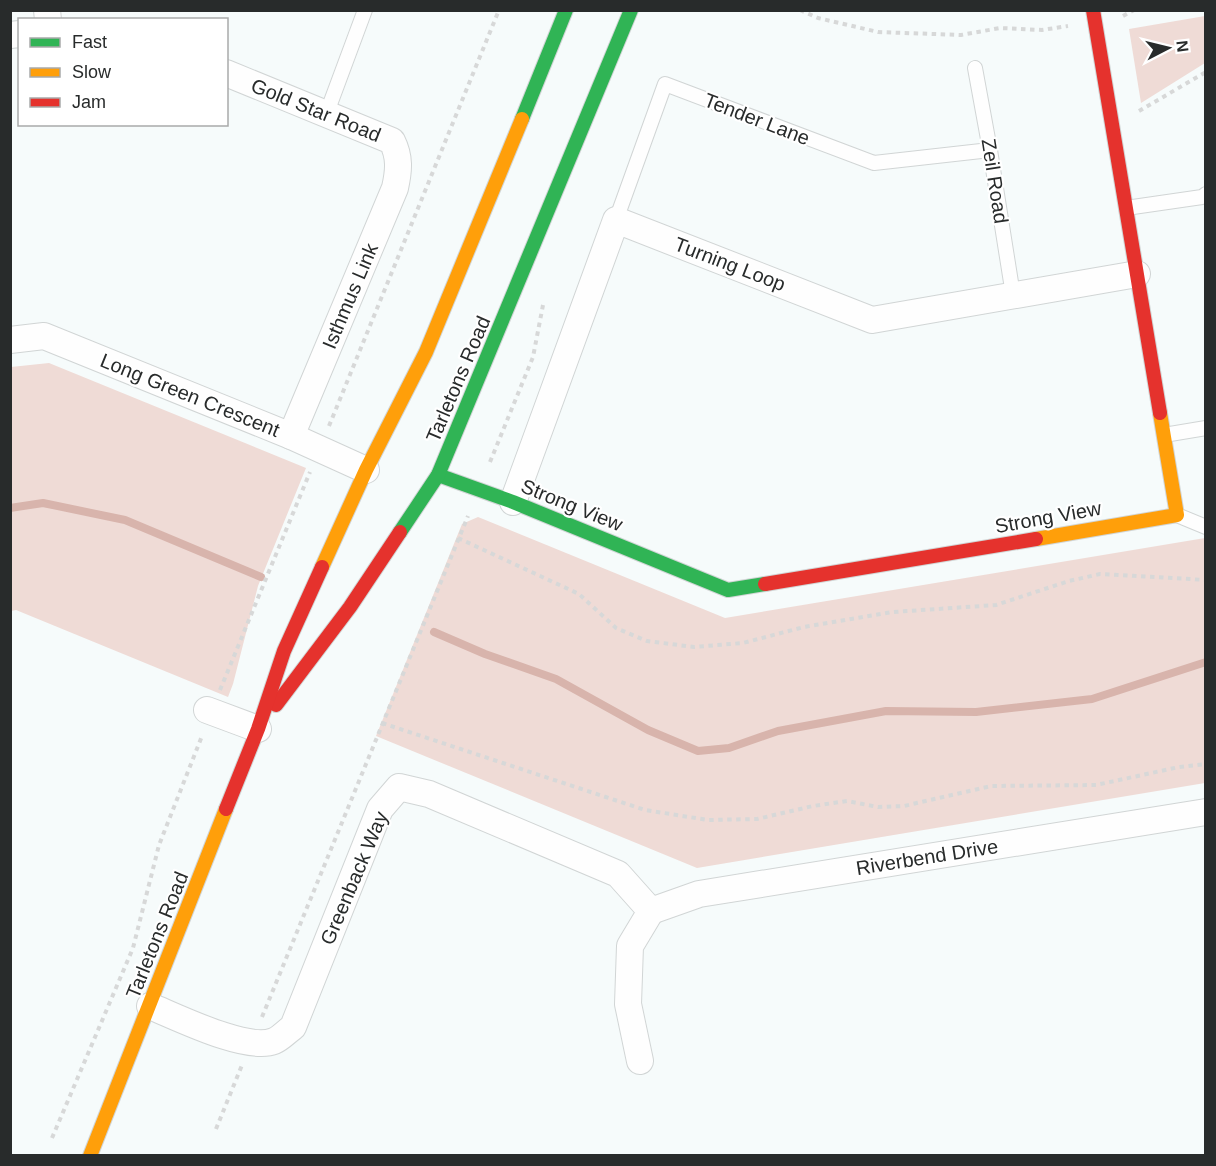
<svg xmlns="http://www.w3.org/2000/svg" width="1216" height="1166" viewBox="0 0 1216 1166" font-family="Helvetica,sans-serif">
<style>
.green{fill:#efdbd6}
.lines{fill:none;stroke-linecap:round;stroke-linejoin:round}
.stream{stroke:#d8b4ac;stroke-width:8}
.lane-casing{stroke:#d1d5d5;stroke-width:16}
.street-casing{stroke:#d1d5d5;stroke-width:28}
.fast-casing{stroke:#d1d5d5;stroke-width:16}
.slow-casing{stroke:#d1d5d5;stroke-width:16}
.jam-casing{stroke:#d1d5d5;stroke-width:16}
.path{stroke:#d7d8d8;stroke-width:4;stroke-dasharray:4.5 4.5;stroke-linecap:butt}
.lane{stroke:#fefefe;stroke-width:14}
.street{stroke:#fefefe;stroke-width:26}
.fast{stroke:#30b455;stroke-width:14}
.slow{stroke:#ff9f0a;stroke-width:14}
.jam{stroke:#e5322d;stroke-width:14}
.labels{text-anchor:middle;stroke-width:4.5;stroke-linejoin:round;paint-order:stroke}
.street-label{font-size:20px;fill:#282b2b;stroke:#fff}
</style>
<rect width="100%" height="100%" fill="#f6fbfb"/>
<g class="green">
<polygon points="1205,16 1205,63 1141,103 1129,29"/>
<polygon points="49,363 306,468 258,586 233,684 228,697 16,610 11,611 11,367"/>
<polygon points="478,517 725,618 1205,538 1205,783 697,868 376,736 462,524"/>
</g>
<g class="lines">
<g class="stream">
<polyline points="10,508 43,503 125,520 261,577"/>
<polyline points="434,632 485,654 556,679 648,730 698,751 729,748 778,731 886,711 976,712 1092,699 1206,662"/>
</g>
<g class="lane-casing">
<g id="lane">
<polyline points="975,68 990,150 1013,295"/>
<polyline points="326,115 365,10"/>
<polyline points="1126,208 1202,197 1206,194"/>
<polyline points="616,220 665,84 874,163 990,150"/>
<polyline points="1164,435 1206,428"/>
<polyline points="1177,515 1206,527"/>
</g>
</g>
<g class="street-casing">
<g id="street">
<polyline points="47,10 48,20"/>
<polyline points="10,35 20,34"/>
<path d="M 226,73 L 392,141 C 400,157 399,170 395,188 L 291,436"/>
<polyline points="10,340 44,336 291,436 366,470"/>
<polyline points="513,502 616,220 872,320 1137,274"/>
<polyline points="207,710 258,729"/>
<polyline points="651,911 699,894 1206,812"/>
<path d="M 150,1006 C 177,1017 247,1052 274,1041 C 281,1038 287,1031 293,1027 L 380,809 L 399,787 L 429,794 L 618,874 L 651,911"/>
<polyline points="640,1061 628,1004 630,946 651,911"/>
</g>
</g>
<g class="fast-casing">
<g id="fast">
<polyline points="522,119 566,10"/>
<polyline points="438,475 513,502 728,590 765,584"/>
<polyline points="400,532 438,475 631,10"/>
</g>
</g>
<g class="slow-casing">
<g id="slow">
<polyline points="1036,539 1177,515 1160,413"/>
<polyline points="322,567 366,470 426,352 522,119"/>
<polyline points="90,1156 226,809"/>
</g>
</g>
<g class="jam-casing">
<g id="jam">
<polyline points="1093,10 1160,413"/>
<polyline points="765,584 1036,539"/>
<polyline points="276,705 350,607 400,532"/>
<polyline points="226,809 258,729 284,651 322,567"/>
</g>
</g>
<g class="path">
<polyline points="800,10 818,18 878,32 961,35 1000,28 1042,30 1068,26"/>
<polyline points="1123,16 1134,10"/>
<polyline points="1139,111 1206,72"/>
<polyline points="329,426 499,10"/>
<polyline points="490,462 533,357 543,305"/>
<polyline points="458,538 579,594 616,628 647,641 694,647 743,643 804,627 893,612 996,605 1069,581 1100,574 1206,580"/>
<polyline points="220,690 310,472"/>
<polyline points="382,723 645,810 708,820 757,819 813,806 847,801 878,807 904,806 991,786 1096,785 1179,767 1206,764"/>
<polyline points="262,1017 468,516"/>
<polyline points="216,1129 242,1065"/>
<polyline points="52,1138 133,948 159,845 202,736"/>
</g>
<use href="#lane" class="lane"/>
<use href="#street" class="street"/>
<use href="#fast" class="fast"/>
<use href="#slow" class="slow"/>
<use href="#jam" class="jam"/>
</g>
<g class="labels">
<g class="street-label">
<text transform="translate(316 110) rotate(22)" y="7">Gold Star Road</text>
<text transform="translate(757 119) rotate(21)" y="7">Tender Lane</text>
<text transform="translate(995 181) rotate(81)" y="7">Zeil Road</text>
<text transform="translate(730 264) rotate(21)" y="7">Turning Loop</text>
<text transform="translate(350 296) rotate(-67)" y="7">Isthmus Link</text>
<text transform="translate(458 379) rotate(-67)" y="7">Tarletons Road</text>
<text transform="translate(190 395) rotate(22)" y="7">Long Green Crescent</text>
<text transform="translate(572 505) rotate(22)" y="7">Strong View</text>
<text transform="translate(1048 517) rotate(-10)" y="7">Strong View</text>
<text transform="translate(927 857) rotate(-9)" y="7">Riverbend Drive</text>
<text transform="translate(354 878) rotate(-67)" y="7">Greenback Way</text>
<text transform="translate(157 935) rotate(-68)" y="7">Tarletons Road</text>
</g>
</g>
<rect width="1216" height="1166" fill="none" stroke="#282b2b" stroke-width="24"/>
<rect x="18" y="18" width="210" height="108" fill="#ffffff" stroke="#a9aaaa" stroke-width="1.5"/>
<rect x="30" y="38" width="30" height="9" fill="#30b455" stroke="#a9aaaa" stroke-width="1.5"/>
<text x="72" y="48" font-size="18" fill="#282b2b">Fast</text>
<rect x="30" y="68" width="30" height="9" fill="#ff9f0a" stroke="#a9aaaa" stroke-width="1.5"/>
<text x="72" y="78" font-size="18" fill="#282b2b">Slow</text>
<rect x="30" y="98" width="30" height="9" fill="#e5322d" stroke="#a9aaaa" stroke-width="1.5"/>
<text x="72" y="108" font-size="18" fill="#282b2b">Jam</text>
<g transform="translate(1168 48) rotate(83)" stroke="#ffffff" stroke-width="4.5" paint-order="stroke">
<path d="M0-4.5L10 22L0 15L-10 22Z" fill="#282b2b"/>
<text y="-9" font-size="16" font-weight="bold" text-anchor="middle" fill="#282b2b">N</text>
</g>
</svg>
